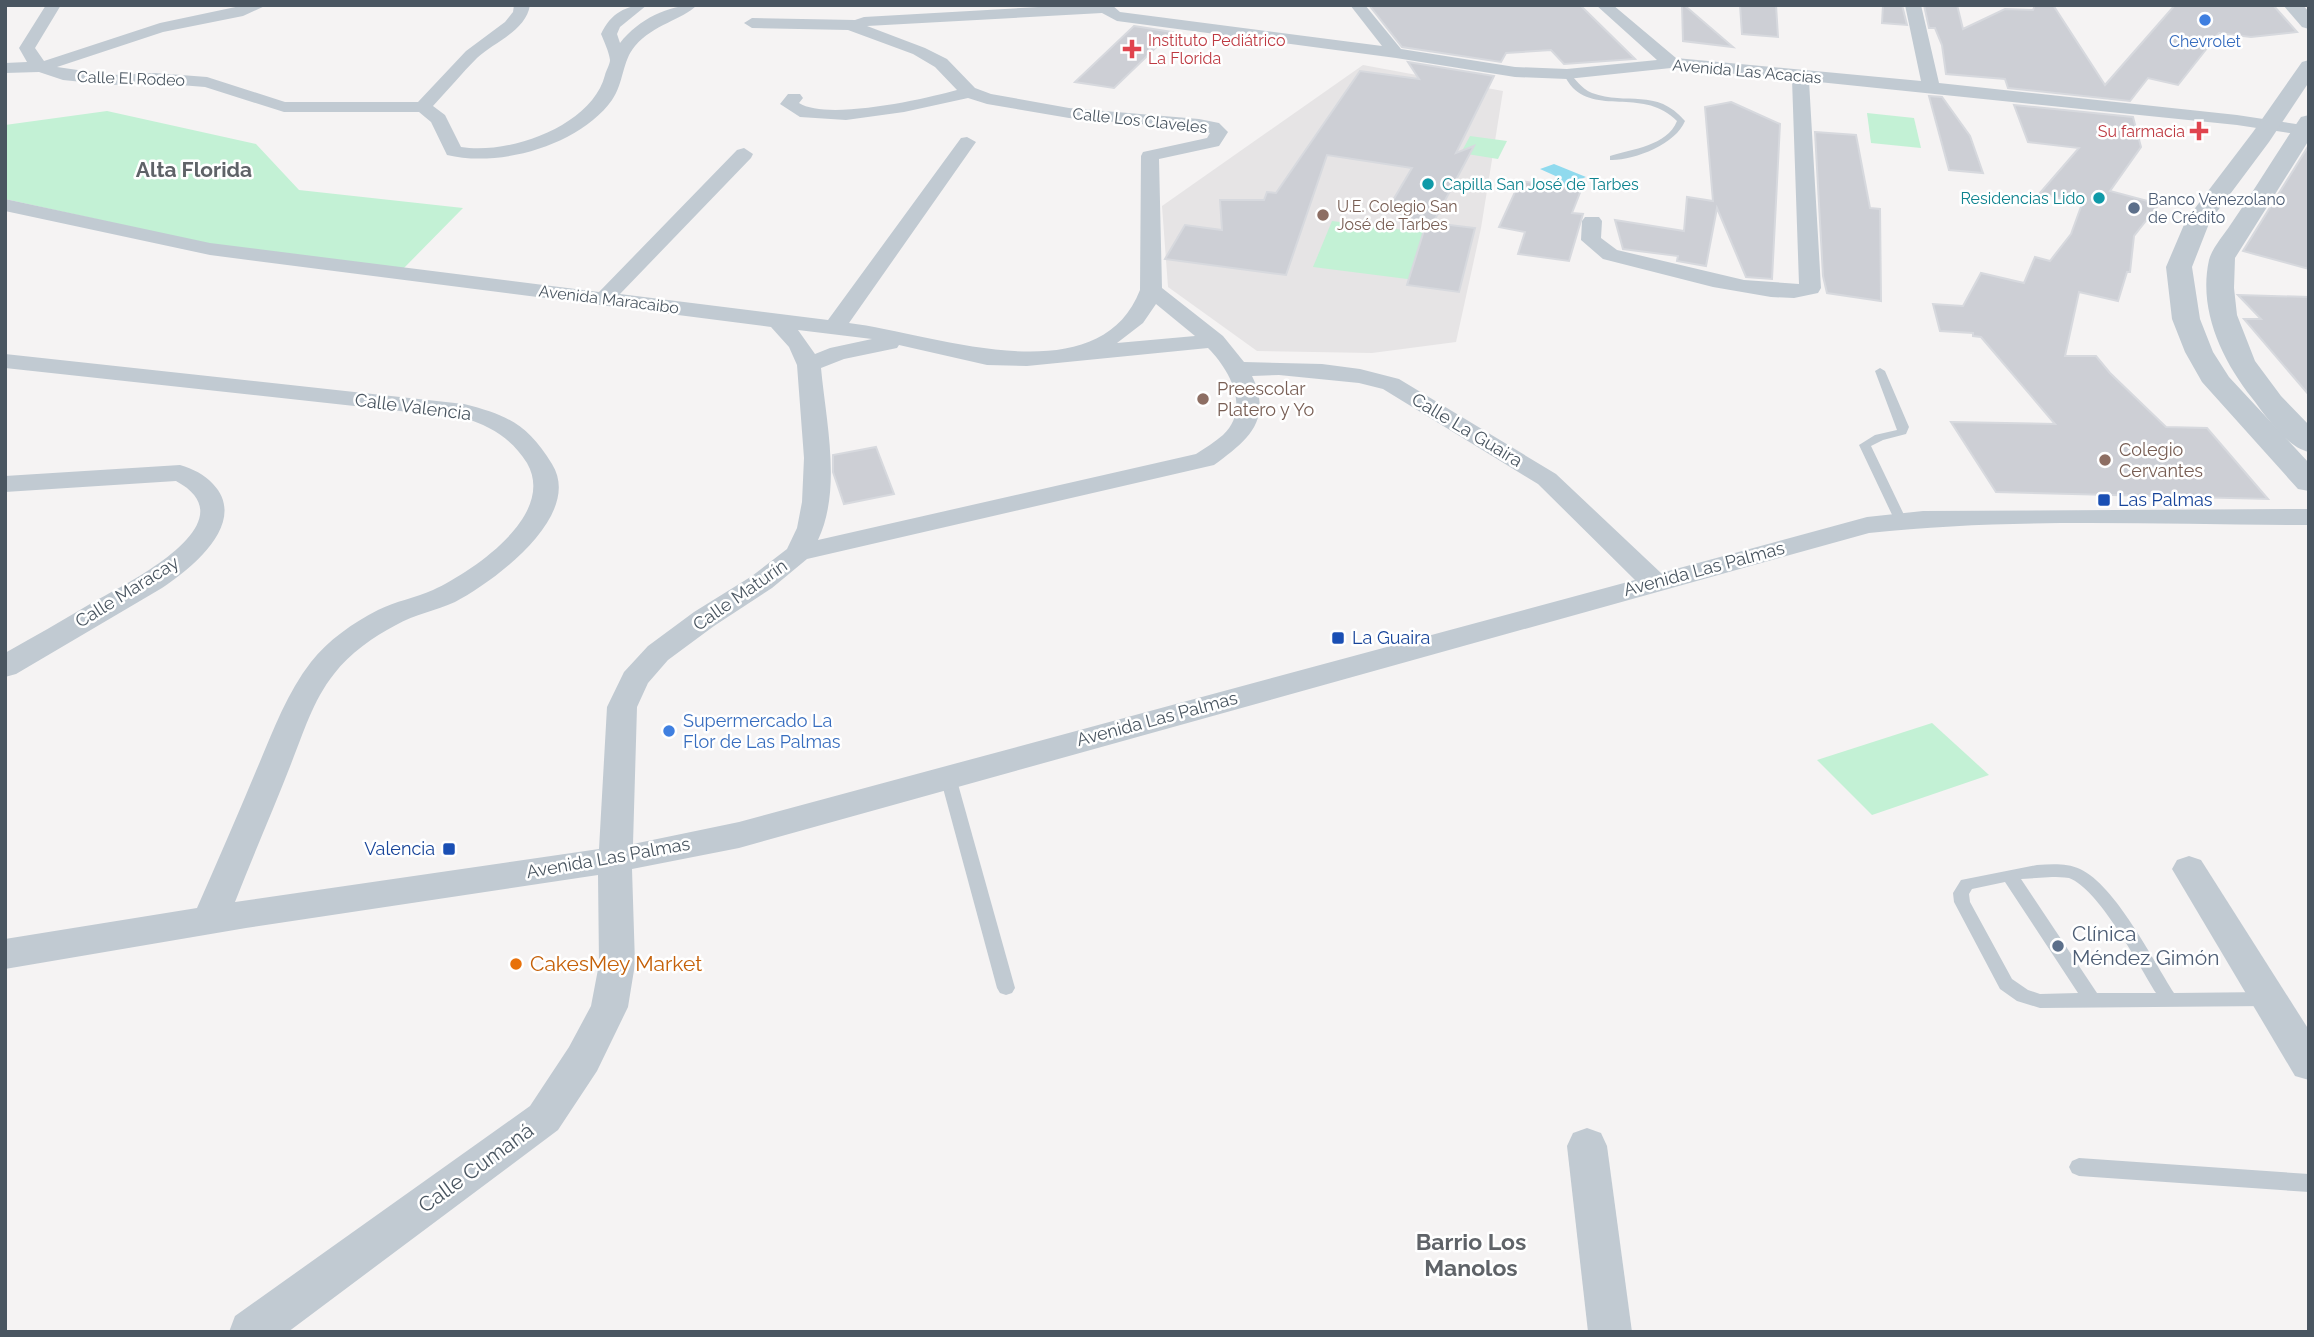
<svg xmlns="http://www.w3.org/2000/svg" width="2314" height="1337" viewBox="0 0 2314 1337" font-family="Raleway,sans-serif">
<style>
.education{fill:#e6e4e5}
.green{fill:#c3f1d5}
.water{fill:#90daee}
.building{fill:#cdcfd5;stroke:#d7d9de;stroke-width:2}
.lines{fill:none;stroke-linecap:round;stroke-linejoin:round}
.service{fill:#c1cad2;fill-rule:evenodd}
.minor{fill:#c1cad2;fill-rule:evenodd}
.tertiary{fill:#c1cad2;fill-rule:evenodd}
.shop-dot{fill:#3f7fe0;stroke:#fff;stroke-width:2.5}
.health-dot{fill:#e0444e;stroke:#fff;stroke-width:2.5}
.culture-dot{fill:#0f9aa8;stroke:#fff;stroke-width:2.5}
.service-dot{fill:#5c6f8a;stroke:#fff;stroke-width:2.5}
.education-dot{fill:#8d6e63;stroke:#fff;stroke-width:2.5}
.transit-dot{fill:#1a4fb4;stroke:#fff;stroke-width:2.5}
.food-dot{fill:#e8710a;stroke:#fff;stroke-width:2.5}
.labels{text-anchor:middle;stroke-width:5;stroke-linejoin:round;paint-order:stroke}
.far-health-label{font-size:16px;fill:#be3a42;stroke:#fff;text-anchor:start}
.far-shop-label{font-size:16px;fill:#366cbe;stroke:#fff}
.far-street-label{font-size:16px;fill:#4a5661;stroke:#fff}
.far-culture-label{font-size:16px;fill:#0d838f;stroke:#fff;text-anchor:start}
.far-service-label{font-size:16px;fill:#4e5e75;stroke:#fff;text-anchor:start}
.far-education-label{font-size:16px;fill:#785e54;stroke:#fff;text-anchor:start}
.education-label{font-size:18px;fill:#785e54;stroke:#fff;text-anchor:start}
.street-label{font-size:18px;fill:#4a5661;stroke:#fff}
.transit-label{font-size:18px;fill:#164399;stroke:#fff;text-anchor:start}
.shop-label{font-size:18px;fill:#366cbe;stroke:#fff;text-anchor:start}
.far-district-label{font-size:21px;font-weight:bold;fill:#5f6368;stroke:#fff}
.near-service-label{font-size:21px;fill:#4e5e75;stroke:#fff;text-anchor:start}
.near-food-label{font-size:21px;fill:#c56008;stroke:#fff;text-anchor:start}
.near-street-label{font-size:21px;fill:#4a5661;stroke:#fff}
.near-neighbourhood-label{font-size:23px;font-weight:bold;fill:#5f6368;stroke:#fff}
</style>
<rect width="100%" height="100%" fill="#f5f3f3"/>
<polygon class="education" points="1363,65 1503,91 1481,228 1456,342 1372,353 1257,351 1168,287 1162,206"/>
<g class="green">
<polygon points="107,111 256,144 299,190 463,208 403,269 214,245 5,199 5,125"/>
<polygon points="1867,113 1914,118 1921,148 1871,143"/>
<polygon points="1470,136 1507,141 1498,159 1461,153"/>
<polygon points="1332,221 1437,234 1423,281 1313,267"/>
<polygon points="1932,723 1989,775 1872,815 1817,760"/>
</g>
<polygon class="water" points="1554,164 1586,177 1564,186 1553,181 1560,178 1540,169"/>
<g class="building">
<polygon points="1369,5 1580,5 1635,59 1564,64 1551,50 1506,53 1501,62 1402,47"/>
<polygon points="1682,5 1684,5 1733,47 1683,41"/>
<polygon points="1740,5 1776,5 1778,37 1742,34"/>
<polygon points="1883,5 1902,5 1907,25 1882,23"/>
<polygon points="1924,5 1957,5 1963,29 2005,9 2033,10 2035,5 2053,5 2105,85 2175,5 2273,5 2297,32 2251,37 2219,33 2178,85 2148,78 2130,101 2008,88 2005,79 1946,74 1942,45 1935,28 1929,28"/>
<polygon points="1134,26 1172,32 1114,88 1075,82"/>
<polygon points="1408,62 1494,76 1456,153 1474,146 1433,223 1475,228 1459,292 1407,285 1426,224 1403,216 1392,202 1412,168 1327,155 1286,275 1165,259 1185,225 1222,230 1220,200 1264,200 1267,192 1276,193 1360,71 1419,79"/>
<polygon points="1929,96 1942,97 1970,136 1983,173 1949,170"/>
<polygon points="1731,102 1780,124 1772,279 1746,277 1717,208 1706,266 1677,261 1678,256 1623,249 1615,220 1684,231 1687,197 1713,201 1705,107"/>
<polygon points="2014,105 2133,117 2141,147 2110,191 2159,204 2134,236 2130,272 2127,272 2118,301 2079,292 2065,356 2096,356 2110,373 2166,427 2207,428 2268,499 1996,492 1951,422 2055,424 1981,337 1973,336 1973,333 1940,331 1933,304 1963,306 1981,273 2024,283 2035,257 2050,261 2071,234 2082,204 2040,193 2079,148 2028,142"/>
<polygon points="1815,132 1856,135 1870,208 1880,209 1881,301 1827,293 1823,276"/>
<polygon points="2309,145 2309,269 2243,251"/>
<polygon points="1520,181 1581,190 1572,213 1583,214 1569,261 1518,254 1525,232 1499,227"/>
<polygon points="2238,295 2309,297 2309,395 2244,319 2261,319"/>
<polygon points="876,447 894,494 844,504 833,472 833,455"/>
</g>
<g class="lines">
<g class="service">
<path d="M 1567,72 C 1576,78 1580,88 1592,93 C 1627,106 1656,87 1685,121 C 1676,144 1633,161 1610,160 L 1610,156 C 1632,149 1667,146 1677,121 C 1645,88 1599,114 1573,88 C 1569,84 1566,78 1563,74 Z"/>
<polygon points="1880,368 1885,371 1909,427 1906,434 1883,440 1871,446 1907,521 1901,525 1895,521 1859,445 1875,435 1897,430 1875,371"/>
<polygon points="948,772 953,773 956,777 1015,988 1012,993 1006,995 1000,993 997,988 940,777 943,773"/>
<path d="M 2037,865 C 2052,864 2067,863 2080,869 C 2115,885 2153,960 2174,993 L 2268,992 L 2274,994 L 2277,999 L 2274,1004 L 2268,1006 L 2040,1008 L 2017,1001 L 2000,989 L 1954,902 L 1953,893 L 1961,880 ZM 2052,877 C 2057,877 2063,877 2069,878 C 2099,889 2138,964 2156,993 L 2097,993 L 2021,879 ZM 2005,882 L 2078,993 L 2040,994 L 2028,990 L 2012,979 L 1970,902 L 1969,894 L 1972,889 Z"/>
<polygon points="2079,1158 2309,1174 2309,1192 2079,1176 2072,1173 2069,1167 2072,1161"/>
</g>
<g class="minor">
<path d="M 46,5 L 61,5 L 35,48 L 44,61 L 160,23 L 245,5 L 267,5 L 243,16 L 163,32 L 57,67 L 112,75 L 155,73 L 207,77 L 285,102 L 418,102 L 466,51 L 505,22 L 513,12 L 514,5 L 530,5 C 526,31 494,42 477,58 C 462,73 448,90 433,106 L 445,115 L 461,147 C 509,155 592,126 605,75 C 606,71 610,64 610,60 C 609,52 604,41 601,34 C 611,13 626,5 647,5 L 620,27 L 617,34 L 620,43 C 639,19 668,5 697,5 C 682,20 654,24 635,46 C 622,61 624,83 612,100 C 580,145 500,168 447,155 L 431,122 L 419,112 L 284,112 L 205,87 L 155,83 L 112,85 L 63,80 L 39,72 L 5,73 L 5,63 L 27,62 L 19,48 Z"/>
<path d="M 1074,5 L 1112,5 L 1120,12 L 1382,46 L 1350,5 L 1365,5 L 1401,49 L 1515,67 L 1567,69 L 1657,60 L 1596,5 L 1613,5 L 1676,58 L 1921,81 L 1905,5 L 1921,5 L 1939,83 L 2237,115 L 2309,126 L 2309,136 L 2237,125 L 1809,81 L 1821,288 L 1818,293 L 1794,298 L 1771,297 L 1713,287 L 1603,259 L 1581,240 L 1582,221 L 1585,217 L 1599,217 L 1602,221 L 1601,238 L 1617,250 L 1744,280 L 1799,284 L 1792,79 L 1671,68 L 1567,79 L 1515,77 L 1396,58 L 1117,21 L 1102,13 L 867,26 L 925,48 L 947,59 L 975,88 L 991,94 L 1069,108 L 1199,119 L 1219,123 L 1228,132 L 1219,146 L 1159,159 L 1162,288 L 1223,336 L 1244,362 L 1322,364 L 1360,369 L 1399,379 L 1556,474 L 1661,573 L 1867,517 L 1923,511 L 2309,509 L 2309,525 C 2163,525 2014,517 1869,533 L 739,848 L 632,869 L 635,964 L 628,1007 L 597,1071 L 558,1130 L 288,1332 L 229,1332 L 235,1316 L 530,1106 L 569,1047 L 591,1006 L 599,964 L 598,875 L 246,928 L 5,969 L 5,939 L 197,908 C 217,862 237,817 256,771 C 272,734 286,694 311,662 C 328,640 353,623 378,610 C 396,601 415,598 433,590 C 473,571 557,515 527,463 C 512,439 491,426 464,418 L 5,368 L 5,354 L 464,404 C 508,415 528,425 552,464 C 584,515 495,581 455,602 C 436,611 415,614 396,625 C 373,637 350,653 334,674 C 313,700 303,734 291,764 C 273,810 253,856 235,902 L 599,849 L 607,707 L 624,672 L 648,646 L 694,612 L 752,576 L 787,549 L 797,528 L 802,502 L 804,458 L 797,365 L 789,347 L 771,327 L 210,255 L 5,211 L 5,199 L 210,243 L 599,292 L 737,150 L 744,148 L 753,154 L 751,158 L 620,294 L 828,320 L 961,138 L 967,137 L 976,142 L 849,323 C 931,333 1098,398 1140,290 L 1141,156 L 1143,152 L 1207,138 L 1210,133 L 1199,129 L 1069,118 L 987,104 L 968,98 L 904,112 L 846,120 L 800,117 L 780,104 L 788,94 L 800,94 L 803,98 L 799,103 C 827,121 925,99 957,90 L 935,67 L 913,54 L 848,30 L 752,28 L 744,23 L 752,18 L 855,20 L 864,17 ZM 1156,304 L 1195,336 L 1117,343 L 1143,323 ZM 798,330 L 872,339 L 830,348 L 815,354 ZM 899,345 L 987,365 L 1027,366 L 1208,348 C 1230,370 1251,409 1223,435 C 1215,442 1205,448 1196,454 L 818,540 C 842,489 826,422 821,368 L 844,359 L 897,348 ZM 1279,375 L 1359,383 L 1383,389 L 1538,484 L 1635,580 L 739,822 L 633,844 L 637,707 L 648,683 L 668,660 L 714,626 L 772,588 L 807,559 L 1214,465 C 1248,440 1273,420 1252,376 Z"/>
<path d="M 180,465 C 193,469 204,474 213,484 C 249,522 192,568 162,588 L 16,674 L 5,677 L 5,653 C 33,637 62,621 90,604 C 122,586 254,523 176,481 L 5,492 L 5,476 Z"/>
<polygon points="2189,856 2201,860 2309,1030 2309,1080 2295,1076 2172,869 2177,860"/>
<polygon points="1587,1128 1601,1133 1607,1146 1632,1332 1588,1332 1567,1146 1573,1133"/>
</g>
<g class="tertiary">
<polygon points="2283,5 2303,5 2309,12 2309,29 2302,27"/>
<polygon points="2309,60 2309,82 2269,142 2210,221 2192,267 2200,319 2213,352 2229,377 2309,463 2309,491 2298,489 2202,382 2185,352 2172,319 2166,267 2186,220 2253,132 2302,62"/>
<path d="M 2309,115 L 2309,140 L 2235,258 L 2234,288 L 2237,315 L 2255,361 L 2281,396 L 2309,425 L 2309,452 C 2286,447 2266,416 2252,398 C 2222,360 2198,310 2209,260 C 2212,248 2224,235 2231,224 C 2255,189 2277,152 2301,117 Z"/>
</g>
</g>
<g class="shop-dot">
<circle cx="2205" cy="20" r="7"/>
<circle cx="669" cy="731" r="7"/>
</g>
<g class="health-dot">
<path d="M1128.5 38.5h7v7h7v7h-7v7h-7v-7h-7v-7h7z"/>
<path d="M2195.5 120.5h7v7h7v7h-7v7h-7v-7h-7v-7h7z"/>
</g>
<g class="culture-dot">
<circle cx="1428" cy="184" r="7"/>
<circle cx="2099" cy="198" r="7"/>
</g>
<g class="service-dot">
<circle cx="2134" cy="208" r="7"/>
<circle cx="2058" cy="946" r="7"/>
</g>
<g class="education-dot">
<circle cx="1323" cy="215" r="7"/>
<circle cx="1203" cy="399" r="7"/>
<circle cx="2105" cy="460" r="7"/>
</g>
<g class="transit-dot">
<rect x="2097" y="493" width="14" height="14" rx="3.5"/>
<rect x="1331" y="631" width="14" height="14" rx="3.5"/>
<rect x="442" y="842" width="14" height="14" rx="3.5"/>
</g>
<circle class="food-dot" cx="516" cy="964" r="7"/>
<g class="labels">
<g class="far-health-label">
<text x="1148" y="46">Instituto Pediátrico<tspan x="1148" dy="18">La Florida</tspan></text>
<text x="2185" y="137" text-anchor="end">Su farmacia</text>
</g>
<g class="far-shop-label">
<text x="2205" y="47">Chevrolet</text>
</g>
<g class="far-street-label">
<text transform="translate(1747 71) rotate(5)" y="6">Avenida Las Acacias</text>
<text transform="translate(131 78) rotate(2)" y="6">Calle El Rodeo</text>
<text transform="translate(1140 120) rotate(6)" y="6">Calle Los Claveles</text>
<text transform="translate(609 299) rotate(7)" y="6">Avenida Maracaibo</text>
</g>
<g class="far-culture-label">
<text x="1442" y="190">Capilla San José de Tarbes</text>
<text x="2085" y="204" text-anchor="end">Residencias Lido</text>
</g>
<g class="far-service-label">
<text x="2148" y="205">Banco Venezolano<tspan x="2148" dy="18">de Crédito</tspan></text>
</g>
<g class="far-education-label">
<text x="1337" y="212">U.E. Colegio San<tspan x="1337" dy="18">José de Tarbes</tspan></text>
</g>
<g class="education-label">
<text x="1217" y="395">Preescolar<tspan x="1217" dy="21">Platero y Yo</tspan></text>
<text x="2119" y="456">Colegio<tspan x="2119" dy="21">Cervantes</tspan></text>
</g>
<g class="street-label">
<text transform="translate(413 407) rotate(7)" y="6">Calle Valencia</text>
<text transform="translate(1467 430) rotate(31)" y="6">Calle La Guaira</text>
<text transform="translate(1704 569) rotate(-15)" y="6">Avenida Las Palmas</text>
<text transform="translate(127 592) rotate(-32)" y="6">Calle Maracay</text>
<text transform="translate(740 595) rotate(-35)" y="6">Calle Maturín</text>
<text transform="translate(1157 719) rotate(-15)" y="6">Avenida Las Palmas</text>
<text transform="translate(608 858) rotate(-10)" y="6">Avenida Las Palmas</text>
</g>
<g class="transit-label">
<text x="2118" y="506">Las Palmas</text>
<text x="1352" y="644">La Guaira</text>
<text x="435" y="855" text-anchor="end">Valencia</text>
</g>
<g class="shop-label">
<text x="683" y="727">Supermercado La<tspan x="683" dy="21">Flor de Las Palmas</tspan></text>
</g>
<g class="far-district-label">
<text x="194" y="177">Alta Florida</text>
</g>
<g class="near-service-label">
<text x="2072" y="941">Clínica<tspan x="2072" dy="24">Méndez Gimón</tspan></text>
</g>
<g class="near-food-label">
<text x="530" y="971">CakesMey Market</text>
</g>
<g class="near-street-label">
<text transform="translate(476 1168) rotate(-36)" y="7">Calle Cumaná</text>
</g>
<g class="near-neighbourhood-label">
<text x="1471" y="1250">Barrio Los<tspan x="1471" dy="26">Manolos</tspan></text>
</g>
</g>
<rect width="2314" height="1337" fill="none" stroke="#4a5661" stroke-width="14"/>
</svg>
